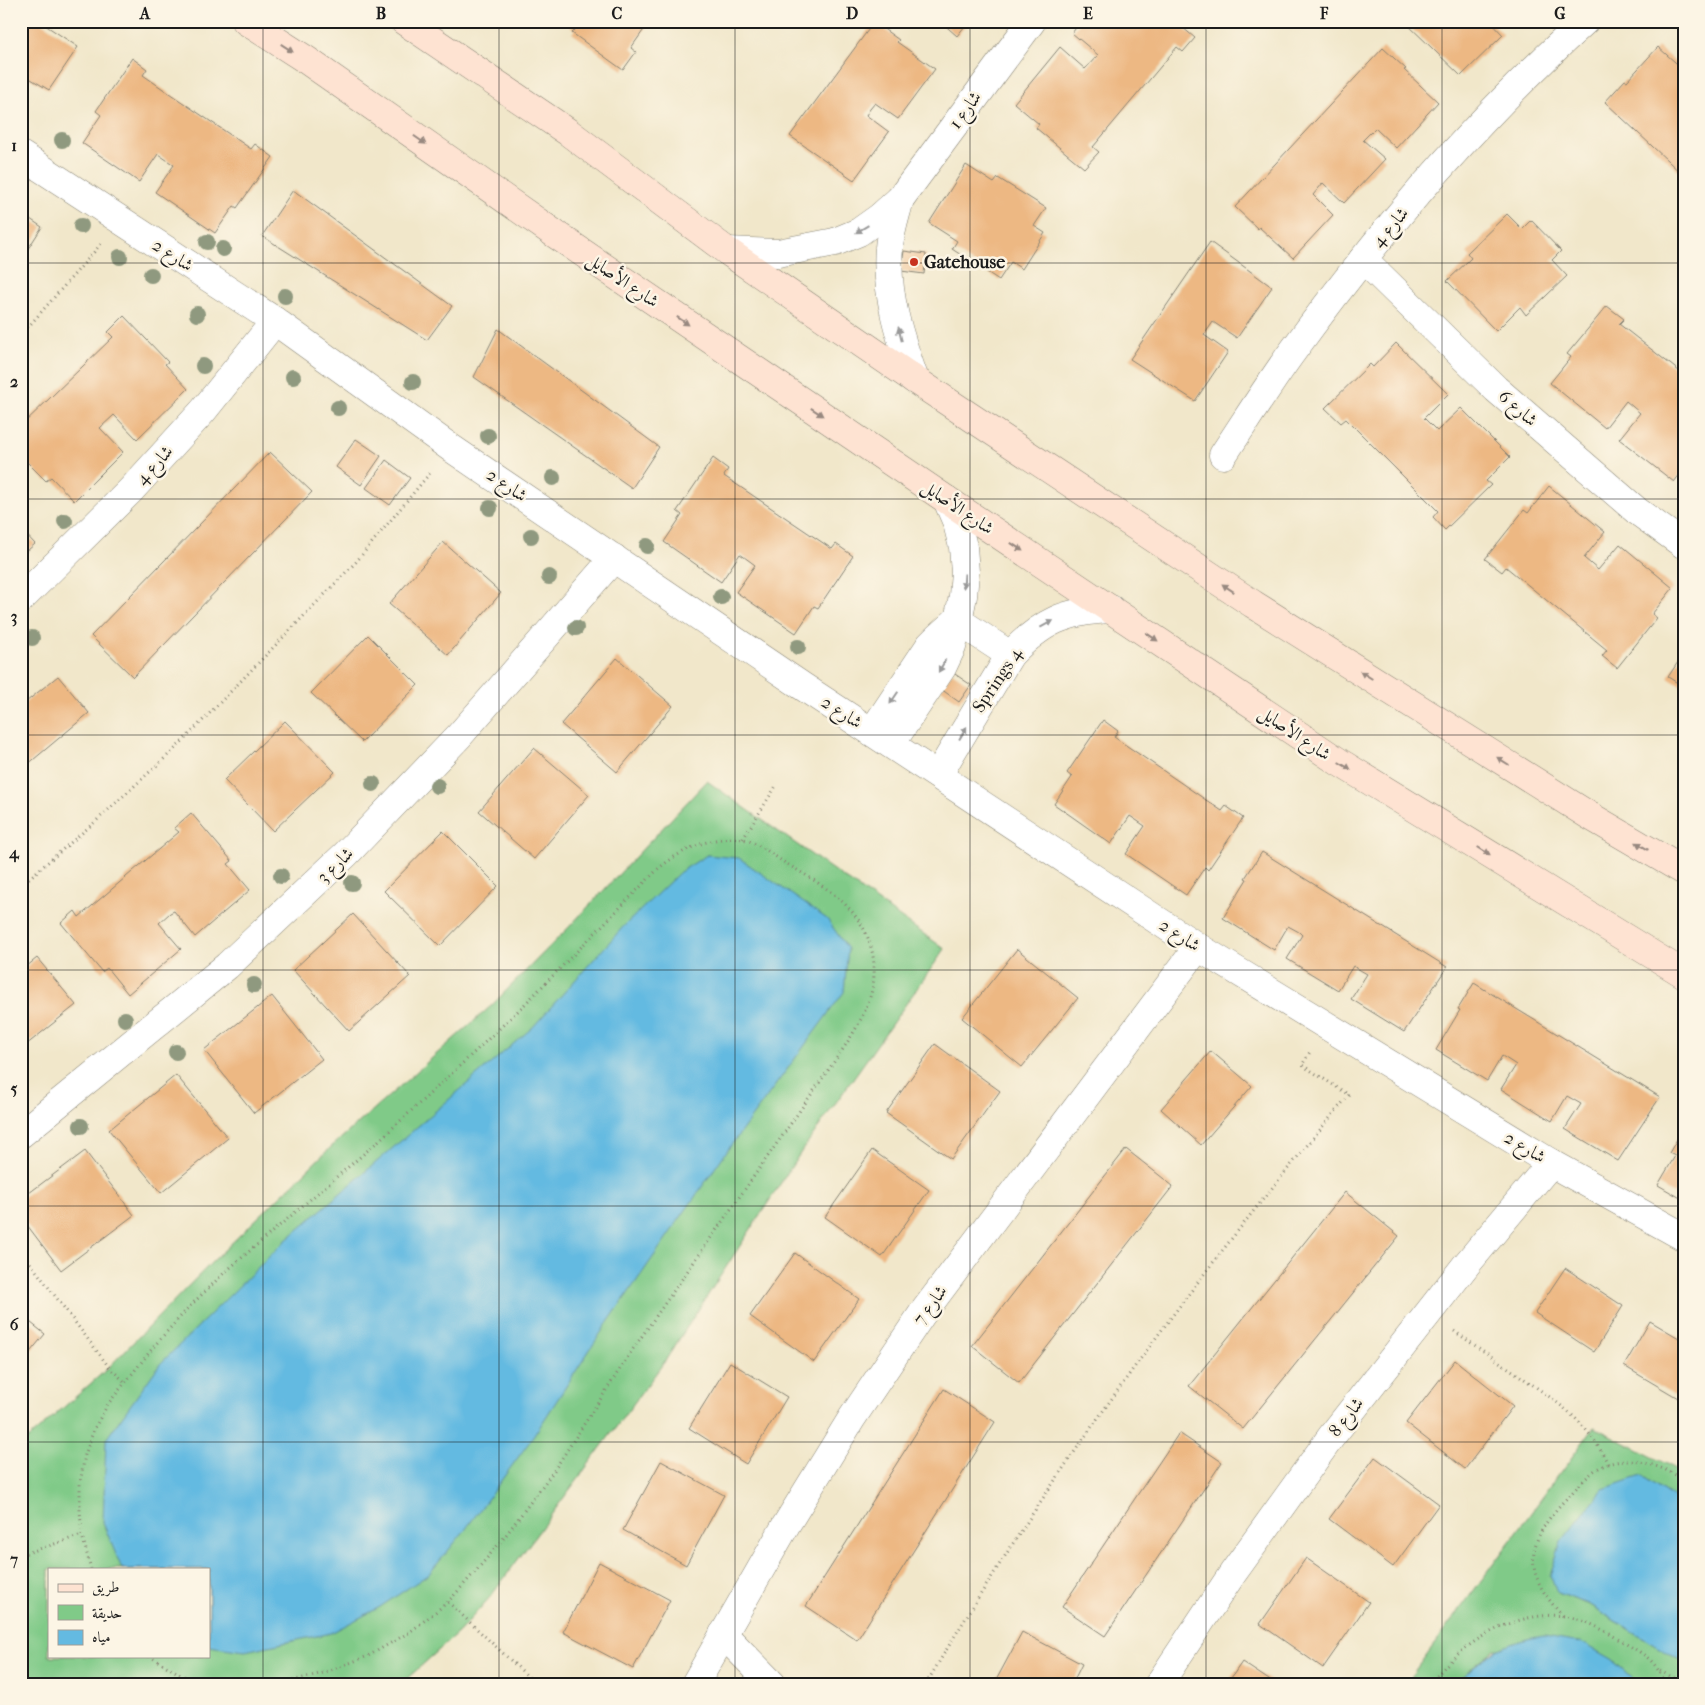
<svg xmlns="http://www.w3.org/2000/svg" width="1705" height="1705" viewBox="0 0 1705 1705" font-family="'IM FELL French Canon',Amiri,serif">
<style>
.green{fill:#80ca88;stroke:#4e7352;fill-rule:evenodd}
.water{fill:#64bae1;stroke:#406b7e}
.building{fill:#edb883}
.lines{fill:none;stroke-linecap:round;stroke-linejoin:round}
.minor-casing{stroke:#868273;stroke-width:29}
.secondary-casing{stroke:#868273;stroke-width:29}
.path{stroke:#868273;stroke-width:3;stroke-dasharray:1 4;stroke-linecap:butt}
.minor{stroke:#fff;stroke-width:28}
.secondary{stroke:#fee3d2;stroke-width:28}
.tree{fill:#8f997f}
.oneway{fill:#988980}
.oneway2{fill:#999}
.grid{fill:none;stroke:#1c1c1c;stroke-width:1;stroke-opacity:0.55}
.poi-dot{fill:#c8321e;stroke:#fcf5e5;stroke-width:2}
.labels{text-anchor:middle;stroke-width:5;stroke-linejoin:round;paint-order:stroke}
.street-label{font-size:18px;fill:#1c1c1c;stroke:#fcf5e5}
.poi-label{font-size:18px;font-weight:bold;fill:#1c1c1c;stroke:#fcf5e5;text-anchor:start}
.neatline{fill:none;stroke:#1c1c1c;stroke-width:2}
.grid-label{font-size:16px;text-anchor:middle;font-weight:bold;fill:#1c1c1c}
</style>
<rect width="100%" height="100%" fill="#fcf5e5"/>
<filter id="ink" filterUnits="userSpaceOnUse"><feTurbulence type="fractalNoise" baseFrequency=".02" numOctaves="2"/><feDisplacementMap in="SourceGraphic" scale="10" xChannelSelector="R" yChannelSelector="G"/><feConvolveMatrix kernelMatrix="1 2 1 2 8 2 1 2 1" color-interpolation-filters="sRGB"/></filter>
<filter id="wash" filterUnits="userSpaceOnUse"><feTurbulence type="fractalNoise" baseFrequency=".0096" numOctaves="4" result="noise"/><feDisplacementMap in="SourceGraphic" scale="20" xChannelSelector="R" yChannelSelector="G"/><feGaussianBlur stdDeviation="1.12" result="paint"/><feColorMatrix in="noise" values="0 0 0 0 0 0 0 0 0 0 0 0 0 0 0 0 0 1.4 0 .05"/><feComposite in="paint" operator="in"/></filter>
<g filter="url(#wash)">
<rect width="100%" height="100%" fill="#f1e7ca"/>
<g class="green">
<path d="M 707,781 L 945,949 L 803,1149 L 665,1361 L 491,1596 L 459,1632 L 401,1684 L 21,1684 L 21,1445 L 106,1370 L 212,1262 L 331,1147 L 491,1006 L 569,927 ZM 49,1569 L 209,1569 L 209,1656 L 49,1656 Z"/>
<polygon points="1594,1427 1684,1473 1684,1505 1642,1476 1557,1593 1588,1604 1684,1662 1684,1684 1639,1684 1611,1659 1495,1649 1472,1667 1455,1684 1405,1684"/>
</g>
<g class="water">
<polygon points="707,855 739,858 827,919 848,949 844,992 724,1155 604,1328 533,1437 465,1530 429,1574 380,1607 331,1633 245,1651 209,1646 209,1569 122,1569 103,1523 106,1439 160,1364 285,1241 533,1027 622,928 680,872"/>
<polygon points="1642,1476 1684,1505 1684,1662 1588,1604 1557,1593 1550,1575 1561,1542 1603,1489"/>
<path d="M 1544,1636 L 1581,1642 L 1611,1659 L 1639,1684 L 1455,1684 C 1484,1655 1503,1642 1544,1636 Z"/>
</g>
<g id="blocks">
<g class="building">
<polygon points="21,21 39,21 78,47 49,90 21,73"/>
<polygon points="563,21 650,21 631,48 636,52 623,70 572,33 575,30"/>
<polygon points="940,21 969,21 957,36"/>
<polygon points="1081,21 1175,21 1195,38 1183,52 1177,47 1093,147 1099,152 1084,168 1036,128 1039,124 1014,103 1060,47 1085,69 1098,55 1072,33"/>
<polygon points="1406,21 1490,21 1503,35 1461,76 1405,22"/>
<polygon points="874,22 899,40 897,42 935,69 898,119 875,103 870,109 866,115 889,132 854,180 790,136"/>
<polygon points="1658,47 1684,70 1684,176 1605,102 1625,80 1627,81"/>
<polygon points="1383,48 1406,69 1404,70 1438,102 1396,148 1375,128 1363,140 1385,159 1344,203 1323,183 1313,195 1333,215 1293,258 1259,227 1258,229 1235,207"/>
<polygon points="132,58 147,69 143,75 163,89 251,149 255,144 273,157 237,208 234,206 215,233 155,192 174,165 158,154 139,182 82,143 101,115 96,111"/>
<polygon points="966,165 994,183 998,178 1046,208 1034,226 1045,233 1022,269 1011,262 999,280 952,249 957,241 929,223"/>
<polygon points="293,190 452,306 427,340 262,236"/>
<polygon points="21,213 42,227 24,255 29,259 21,271"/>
<polygon points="1507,214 1522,229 1531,220 1561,251 1552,260 1567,276 1526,315 1520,307 1496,331 1447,281 1471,258 1467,253"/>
<polygon points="1210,242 1272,287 1237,338 1213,322 1211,325 1204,335 1228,352 1195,401 1130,359"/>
<polygon points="904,251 926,254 924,274 901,271"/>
<polygon points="1607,306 1624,319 1619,324 1684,375 1684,469 1674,482 1619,439 1640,413 1626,401 1605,428 1550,383 1571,357 1567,354"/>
<polygon points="124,316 168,362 165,364 188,389 137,439 114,415 100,428 123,452 74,501 51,477 46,481 21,456 21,426 113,337 108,332"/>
<polygon points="498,329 659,447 632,488 474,377"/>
<polygon points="1396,343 1448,394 1424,418 1437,431 1461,408 1510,457 1486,481 1491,485 1445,530 1433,517 1438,511 1346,419 1341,423 1325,408 1370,364 1373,367"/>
<polygon points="356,439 381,456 361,485 336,467"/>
<polygon points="270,452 312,492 133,677 91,636"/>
<polygon points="713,458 728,469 724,476 832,549 836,544 853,556 818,608 814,606 796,633 736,592 755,565 751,562 740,554 721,582 664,542 682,515 677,511"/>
<polygon points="386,460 410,478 390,505 366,488"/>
<polygon points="1549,486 1605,532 1584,558 1598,570 1620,544 1673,588 1652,614 1657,618 1617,668 1602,656 1607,650 1506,567 1502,572 1485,559 1524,510 1528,513"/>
<polygon points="21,529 35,544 21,556"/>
<polygon points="443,542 501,593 448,655 389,604"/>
<polygon points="368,635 418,685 362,742 311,693"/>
<polygon points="1684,653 1684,687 1668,677"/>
<polygon points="617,658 673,706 617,772 561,724"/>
<polygon points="952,672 971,685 959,702 941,689"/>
<polygon points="58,676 89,713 21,770 21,706"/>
<polygon points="1103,720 1118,731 1114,737 1222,811 1226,806 1243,818 1208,870 1205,867 1186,895 1126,854 1145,826 1130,816 1111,844 1054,804 1072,777 1067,773"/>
<polygon points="285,721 335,772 273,831 224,780"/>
<polygon points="534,748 589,795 534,859 479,811"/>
<polygon points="191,813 232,861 228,864 250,890 195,937 174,911 170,913 159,923 181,949 128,994 107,968 102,972 61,923 75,911 79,917 179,832 174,828"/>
<polygon points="443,831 498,886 440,946 384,891"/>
<polygon points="1262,852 1447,967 1404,1032 1351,999 1367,974 1353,966 1338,990 1287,959 1302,935 1299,932 1288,926 1274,950 1223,918 1247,879 1245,878"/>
<polygon points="353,914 410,976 349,1031 293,970"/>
<polygon points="1017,949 1078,998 1022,1067 962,1018"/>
<polygon points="37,958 76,1005 21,1049 21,971"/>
<polygon points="1474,983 1660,1097 1618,1161 1565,1129 1581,1104 1567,1096 1552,1121 1501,1089 1516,1065 1513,1063 1502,1056 1487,1081 1436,1050 1460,1010 1458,1009"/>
<polygon points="272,996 322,1059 254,1113 204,1050"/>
<polygon points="935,1044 1000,1091 951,1159 886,1113"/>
<polygon points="1211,1051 1252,1086 1201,1145 1161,1109"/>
<polygon points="176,1075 228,1138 161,1193 109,1130"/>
<polygon points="1684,1127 1684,1200 1658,1185 1675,1156 1669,1153"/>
<polygon points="1126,1149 1173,1186 1019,1383 972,1346"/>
<polygon points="872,1150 929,1190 882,1257 825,1217"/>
<polygon points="85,1151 134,1215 61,1270 21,1217 21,1199"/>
<polygon points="1345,1192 1399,1236 1243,1429 1189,1386"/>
<polygon points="795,1253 859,1299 814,1362 750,1316"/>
<polygon points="1565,1268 1623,1306 1594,1352 1535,1313"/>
<polygon points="21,1315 45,1334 21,1363"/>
<polygon points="1650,1321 1684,1341 1684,1388 1678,1398 1624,1366"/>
<polygon points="1455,1360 1513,1406 1465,1469 1406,1423"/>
<polygon points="730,1362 787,1397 746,1464 689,1428"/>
<polygon points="944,1389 995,1422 857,1640 806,1606"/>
<polygon points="1179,1433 1222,1462 1105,1636 1062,1607"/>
<polygon points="1375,1457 1439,1504 1393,1567 1329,1519"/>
<polygon points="661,1461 724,1495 686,1565 623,1530"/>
<polygon points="1306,1558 1369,1602 1323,1668 1260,1624"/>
<polygon points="599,1562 670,1600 633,1669 563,1632"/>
<polygon points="1022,1632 1082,1664 1072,1684 994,1684"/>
<polygon points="1242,1662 1275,1684 1227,1684"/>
</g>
</g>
</g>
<g filter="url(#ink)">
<use href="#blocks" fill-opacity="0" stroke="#868273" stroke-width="1"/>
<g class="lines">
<g class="minor-casing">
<g id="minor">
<polyline points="21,155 275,321 451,448 802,686 1198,947 1551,1163 1684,1237"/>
<path d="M 900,199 C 896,215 890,232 889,248 C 885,294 900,338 915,380"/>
<polyline points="727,251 778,253 835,242 859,232 880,217 900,199 1032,21"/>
<polyline points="1363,259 1496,389 1637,511 1684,545"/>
<path d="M 1223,455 C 1245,422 1267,387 1290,355 C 1377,235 1475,121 1585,21"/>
<polyline points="21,599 131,490 203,411 275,321"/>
<polyline points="957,620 1010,655"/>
<polyline points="872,732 930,645 938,637 957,620"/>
<polyline points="891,744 942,668 952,647 955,635 963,596 965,572 963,547 957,523 947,500"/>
<path d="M 938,775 L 1010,655 C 1042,622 1064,611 1111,609"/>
<polyline points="21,1134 227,966 346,854 459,736 614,558"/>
<polyline points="723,1634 772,1684"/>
<polyline points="695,1684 786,1525 852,1418 922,1314 1198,947"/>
<polyline points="1159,1684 1233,1573 1331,1437 1466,1265 1551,1163"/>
</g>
</g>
<g class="secondary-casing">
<g id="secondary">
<polyline points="246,21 305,59 555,234 947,500 1339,762 1684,974"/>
<polyline points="404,21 568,132 727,251 915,380 1253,604 1590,816 1684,871"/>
</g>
</g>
<g class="path">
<polyline points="21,335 101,244"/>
<polyline points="743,839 776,786"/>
<polyline points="21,885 95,822 177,747 356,562 430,473"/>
<polyline points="21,1251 109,1367 125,1382"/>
<path d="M 1454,1331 C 1477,1347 1500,1362 1523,1378 C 1561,1405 1587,1421 1608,1464"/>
<polyline points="21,1555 82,1535"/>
<path d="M 91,1569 L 82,1535 L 80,1511 L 80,1483 L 85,1455 L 94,1429 L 108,1404 L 156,1344 L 189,1307 L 224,1273 L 374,1145 L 447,1078 L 519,1010 L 658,869 C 681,850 711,835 742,839 C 753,840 772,854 782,861 C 824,886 869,909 874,964 C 876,997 860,1023 843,1049 L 633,1349 L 553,1472 L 503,1539 L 476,1571 L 448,1602 L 410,1632 L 368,1656 L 323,1673 L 279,1684"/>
<polyline points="448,1602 536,1684"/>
<path d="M 1563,1616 C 1522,1573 1525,1543 1564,1501 C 1574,1491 1583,1480 1594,1471 C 1621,1452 1658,1463 1684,1480"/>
<polyline points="149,1656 185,1677 210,1684"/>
<polyline points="1660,1671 1684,1683"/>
<path d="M 926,1684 C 1025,1516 1138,1355 1260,1203 C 1289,1167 1319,1131 1349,1095 L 1302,1065 L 1310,1052"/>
<path d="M 1431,1684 C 1458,1644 1515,1610 1564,1616 C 1586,1619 1605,1631 1623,1642 C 1643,1654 1657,1660 1664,1684"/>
</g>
<use href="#minor" class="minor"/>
<use href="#secondary" class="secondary"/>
</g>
<g class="tree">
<circle cx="62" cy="140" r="8"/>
<circle cx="81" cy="226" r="8"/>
<circle cx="207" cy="242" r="8"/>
<circle cx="223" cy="249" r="8"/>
<circle cx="120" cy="257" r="8"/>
<circle cx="151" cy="275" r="8"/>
<circle cx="285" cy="296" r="8"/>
<circle cx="197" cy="314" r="8"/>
<circle cx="203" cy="366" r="8"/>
<circle cx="293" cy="377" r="8"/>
<circle cx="413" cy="382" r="8"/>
<circle cx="338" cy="408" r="8"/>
<circle cx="488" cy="436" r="8"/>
<circle cx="553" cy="478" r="8"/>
<circle cx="490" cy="508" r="8"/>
<circle cx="65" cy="521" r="8"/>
<circle cx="531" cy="536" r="8"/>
<circle cx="647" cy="546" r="8"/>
<circle cx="549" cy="577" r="8"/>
<circle cx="721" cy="597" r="8"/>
<circle cx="576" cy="628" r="8"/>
<circle cx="32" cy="638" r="8"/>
<circle cx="798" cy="647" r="8"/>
<circle cx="373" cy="784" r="8"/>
<circle cx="437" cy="786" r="8"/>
<circle cx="281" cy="876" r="8"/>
<circle cx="352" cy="883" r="8"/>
<circle cx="254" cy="985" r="8"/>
<circle cx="125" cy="1019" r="8"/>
<circle cx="176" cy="1052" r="8"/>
<circle cx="81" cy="1126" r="8"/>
</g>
<defs><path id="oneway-solid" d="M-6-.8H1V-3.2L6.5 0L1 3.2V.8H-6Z" transform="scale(1.25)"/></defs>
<g class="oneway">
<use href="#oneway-solid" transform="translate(287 48) rotate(33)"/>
<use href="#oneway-solid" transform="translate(420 140) rotate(35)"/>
<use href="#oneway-solid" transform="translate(683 321) rotate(34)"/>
<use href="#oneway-solid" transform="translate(817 412) rotate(34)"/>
<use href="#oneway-solid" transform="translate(1017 547) rotate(34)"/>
<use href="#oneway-solid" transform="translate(1228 588) rotate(-146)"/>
<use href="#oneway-solid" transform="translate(1152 637) rotate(34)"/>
<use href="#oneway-solid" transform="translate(1366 675) rotate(-148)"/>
<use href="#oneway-solid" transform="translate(1503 761) rotate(-148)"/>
<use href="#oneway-solid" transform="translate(1345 766) rotate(32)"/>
<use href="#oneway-solid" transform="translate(1642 846) rotate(-149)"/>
<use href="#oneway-solid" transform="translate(1484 851) rotate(32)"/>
</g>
<g class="oneway2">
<use href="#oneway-solid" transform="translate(862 229) rotate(149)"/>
<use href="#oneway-solid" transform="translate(900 334) rotate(-104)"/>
<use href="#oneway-solid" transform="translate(964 581) rotate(94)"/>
<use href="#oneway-solid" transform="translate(1047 624) rotate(-28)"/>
<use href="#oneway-solid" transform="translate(942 666) rotate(120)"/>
<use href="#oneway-solid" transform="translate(894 698) rotate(124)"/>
<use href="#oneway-solid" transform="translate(963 733) rotate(-59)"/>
</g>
</g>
<path class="grid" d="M 263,21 L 263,1684M 499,21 L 499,1684M 735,21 L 735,1684M 970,21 L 970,1684M 1206,21 L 1206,1684M 1442,21 L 1442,1684M 21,263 L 1684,263M 21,499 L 1684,499M 21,735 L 1684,735M 21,970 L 1684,970M 21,1206 L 1684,1206M 21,1442 L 1684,1442"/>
<circle class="poi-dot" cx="914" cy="262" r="5"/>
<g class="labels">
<g class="street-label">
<text transform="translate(965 110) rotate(-54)" y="6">شارع 1</text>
<text transform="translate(1390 227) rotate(-50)" y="6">شارع 4</text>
<text transform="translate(173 255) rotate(33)" y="6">شارع 2</text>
<text transform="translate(623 280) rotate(34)" y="6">شارع الأصايل</text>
<text transform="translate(1518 408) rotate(41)" y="6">شارع 6</text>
<text transform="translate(154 465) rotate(-48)" y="6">شارع 4</text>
<text transform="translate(507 485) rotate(34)" y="6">شارع 2</text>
<text transform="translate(958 507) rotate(34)" y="6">شارع الأصايل</text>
<text transform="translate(997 680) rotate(-56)" y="6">Springs 4</text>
<text transform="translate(842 712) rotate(33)" y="6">شارع 2</text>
<text transform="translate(1295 733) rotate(34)" y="6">شارع الأصايل</text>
<text transform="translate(335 865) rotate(-44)" y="6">شارع 3</text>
<text transform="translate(1180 935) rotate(33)" y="6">شارع 2</text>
<text transform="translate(1525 1147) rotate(31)" y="6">شارع 2</text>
<text transform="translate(930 1305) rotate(-54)" y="6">شارع 7</text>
<text transform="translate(1346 1417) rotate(-52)" y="6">شارع 8</text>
</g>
<g class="poi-label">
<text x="924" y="268">Gatehouse</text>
</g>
</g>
<rect width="1705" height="1705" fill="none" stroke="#fcf5e5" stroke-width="55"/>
<rect x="48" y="1568" width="162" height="90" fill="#fcf5e5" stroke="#a29e95"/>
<rect x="58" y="1584" width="25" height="8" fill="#fee3d2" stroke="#a29e95"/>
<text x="92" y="1592" font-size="15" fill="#1c1c1c">طريق</text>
<rect x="58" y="1605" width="25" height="15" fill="#80ca88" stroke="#a29e95"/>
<text x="92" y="1618" font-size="15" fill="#1c1c1c">حديقة</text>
<rect x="58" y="1630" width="25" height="15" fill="#64bae1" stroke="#a29e95"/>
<text x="92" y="1642" font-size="15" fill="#1c1c1c">مياه</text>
<rect x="28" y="28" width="1650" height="1650" class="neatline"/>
<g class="grid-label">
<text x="145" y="19">A</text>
<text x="381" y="19">B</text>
<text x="617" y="19">C</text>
<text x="852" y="19">D</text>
<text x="1088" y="19">E</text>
<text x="1324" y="19">F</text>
<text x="1560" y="19">G</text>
<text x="14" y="151">1</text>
<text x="14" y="387">2</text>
<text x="14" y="622">3</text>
<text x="14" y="858">4</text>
<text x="14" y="1094">5</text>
<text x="14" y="1330">6</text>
<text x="14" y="1565">7</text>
</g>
</svg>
